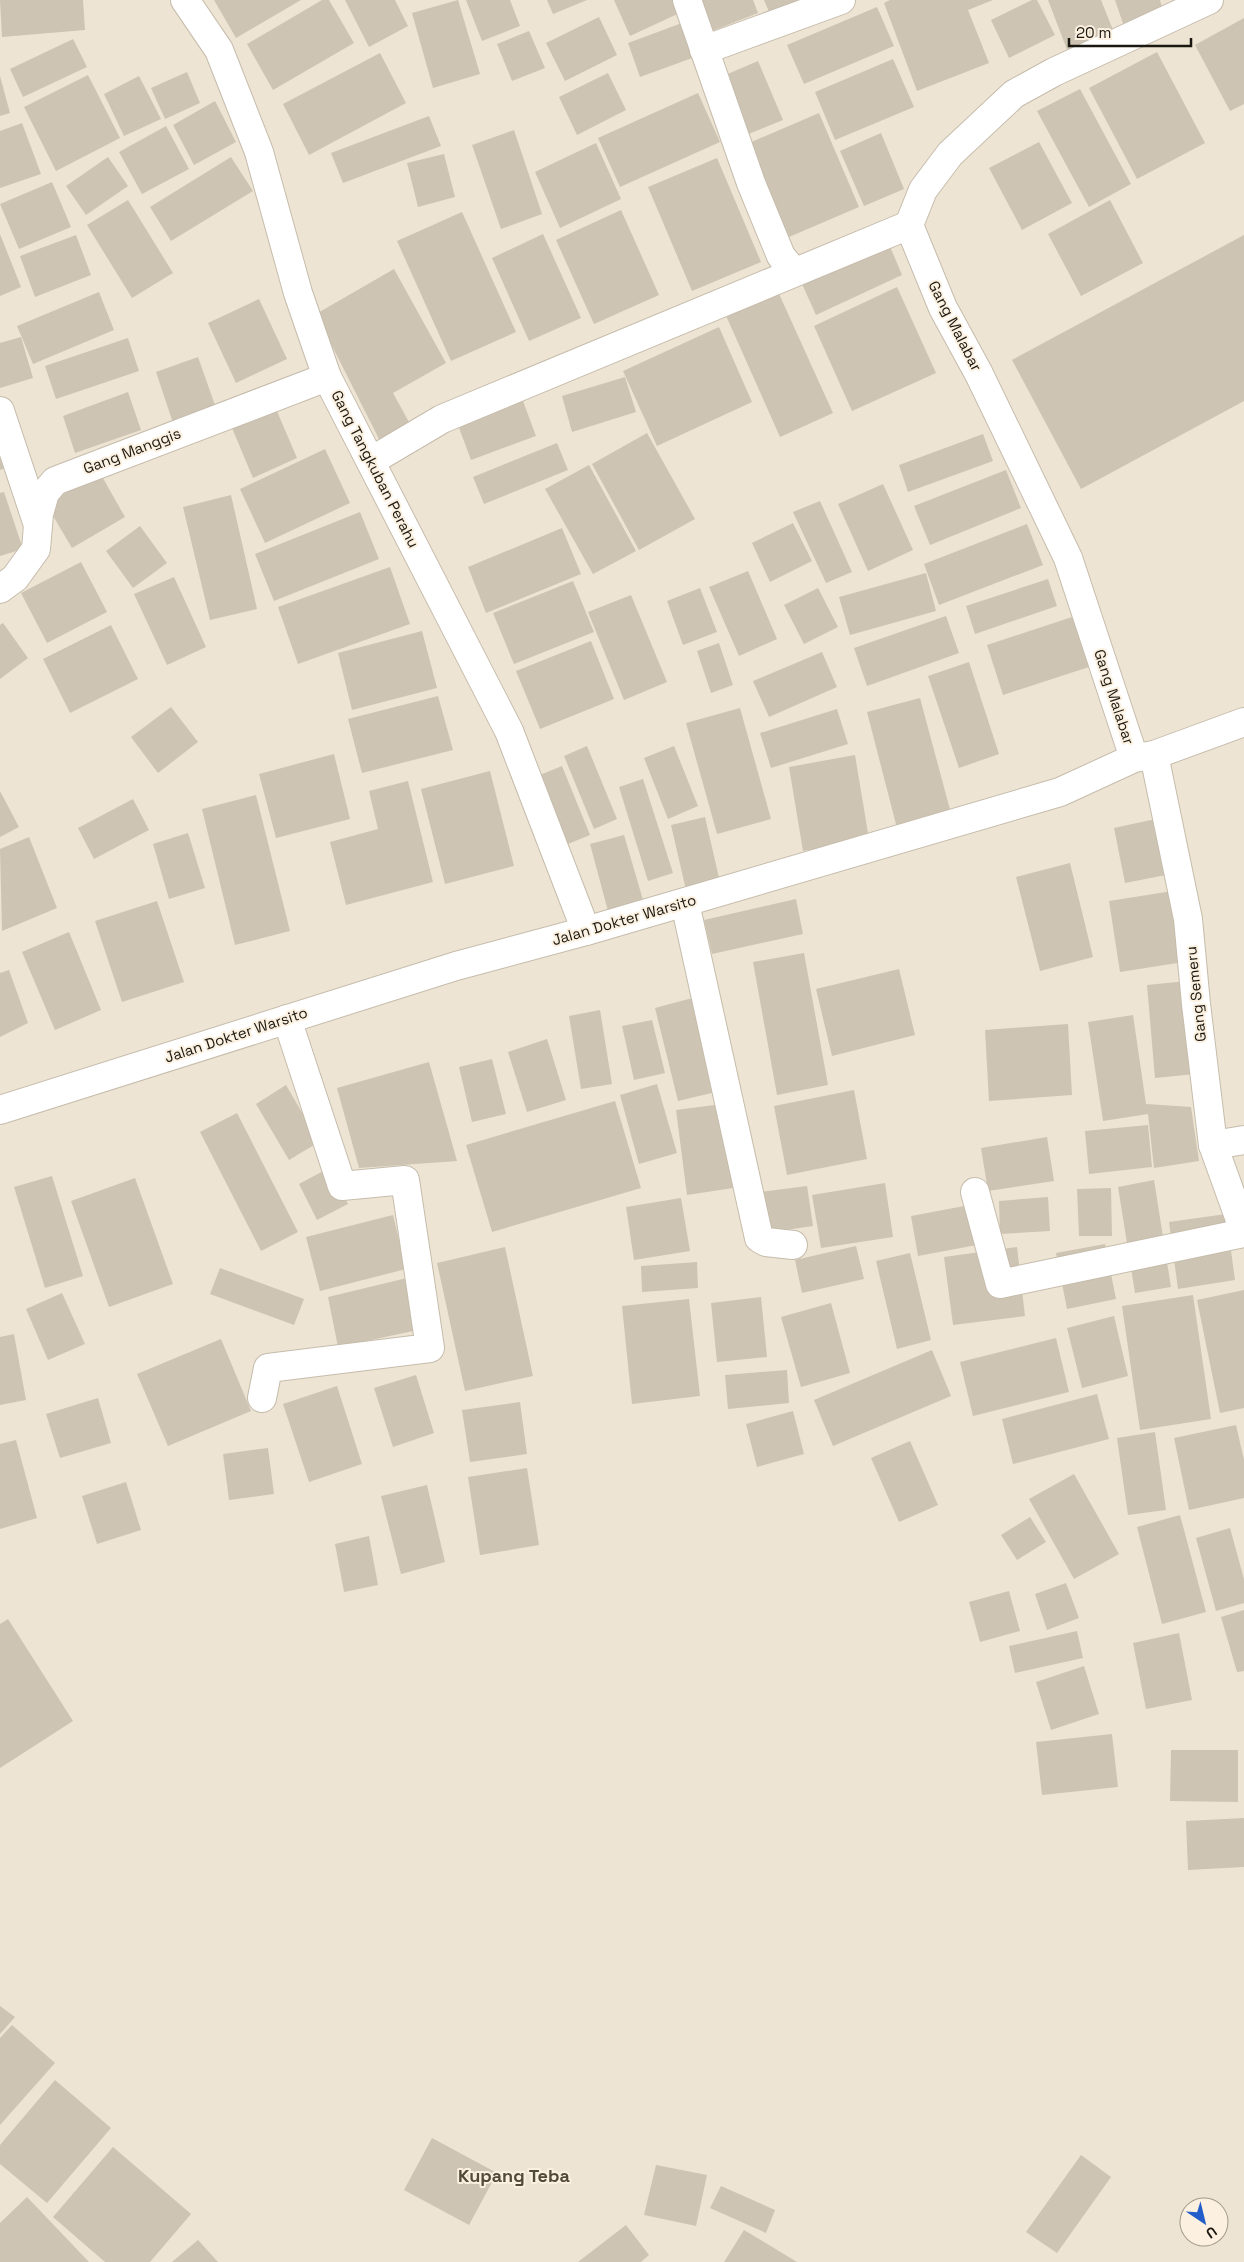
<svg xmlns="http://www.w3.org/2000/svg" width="1244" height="2262" viewBox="0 0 1244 2262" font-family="'Space Grotesk',sans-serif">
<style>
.building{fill:#cec4b3}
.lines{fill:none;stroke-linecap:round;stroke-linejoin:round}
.minor-casing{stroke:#c6bcac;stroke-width:30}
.major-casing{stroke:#c6bcac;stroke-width:30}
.minor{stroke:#fff;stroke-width:28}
.major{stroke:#fff;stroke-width:28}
.labels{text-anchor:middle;stroke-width:4;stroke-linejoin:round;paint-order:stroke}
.street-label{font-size:15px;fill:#1b1811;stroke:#fcf1e0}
.quarter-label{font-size:18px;font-weight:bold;fill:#524a3b;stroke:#fcf1e0}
</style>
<rect width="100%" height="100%" fill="#eee4d3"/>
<g class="building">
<polygon points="0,0 83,0 85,30 2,37"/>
<polygon points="214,0 301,0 236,38"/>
<polygon points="322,0 329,0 354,43 273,90 247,44"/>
<polygon points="345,0 395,0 408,26 369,47"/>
<polygon points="458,0 480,74 433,88 412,13"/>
<polygon points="466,0 510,0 520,26 482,41"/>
<polygon points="547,0 587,0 553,14"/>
<polygon points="614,0 679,0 684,11 630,36"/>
<polygon points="695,0 753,0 758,13 707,33"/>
<polygon points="764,0 803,0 770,14"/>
<polygon points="890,0 993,0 968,10 989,63 917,91 884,3"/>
<polygon points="1032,0 1037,0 1055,35 1009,58 991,20"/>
<polygon points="1048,0 1101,0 1117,40 1071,60"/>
<polygon points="1115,0 1160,0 1165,18 1127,35"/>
<polygon points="877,7 894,46 804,84 787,45"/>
<polygon points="599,17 617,55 565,81 546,43"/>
<polygon points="1244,18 1244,104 1230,111 1195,45"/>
<polygon points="682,23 695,57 640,77 628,43"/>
<polygon points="529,31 545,68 512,81 497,44"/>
<polygon points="73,39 87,67 23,97 10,69"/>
<polygon points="1157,52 1205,143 1137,179 1089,88"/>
<polygon points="380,53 406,103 309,155 283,104"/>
<polygon points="893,59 914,107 835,140 815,92"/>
<polygon points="758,61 783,120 741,137 716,79"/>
<polygon points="187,72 200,103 165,119 151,88"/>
<polygon points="608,73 626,110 577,135 559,97"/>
<polygon points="88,75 120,138 56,171 24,107"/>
<polygon points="0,76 10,113 0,116"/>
<polygon points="139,76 161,119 124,136 104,94"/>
<polygon points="1080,89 1131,184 1089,207 1037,111"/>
<polygon points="698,93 720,142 620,187 598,138"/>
<polygon points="215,101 236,142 194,165 173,125"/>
<polygon points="819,113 859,207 789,237 749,143"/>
<polygon points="429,116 441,146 343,183 331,153"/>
<polygon points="22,123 41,174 0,188 0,131"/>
<polygon points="166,126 189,169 142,194 119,152"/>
<polygon points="514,130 542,214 501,229 472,145"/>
<polygon points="881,133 904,189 864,206 840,151"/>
<polygon points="1039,142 1072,203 1022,230 989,168"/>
<polygon points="596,143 621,199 560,228 535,172"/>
<polygon points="444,154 455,197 418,207 407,163"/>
<polygon points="108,157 128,186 86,215 66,186"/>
<polygon points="231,157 253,191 171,241 150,207"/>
<polygon points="717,158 761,262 692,291 648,187"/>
<polygon points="52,182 71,227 19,249 0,204"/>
<polygon points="128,200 173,273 132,298 87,225"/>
<polygon points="1110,200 1143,263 1081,296 1048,234"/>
<polygon points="621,210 659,295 594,324 556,240"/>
<polygon points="462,212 516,332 451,361 397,241"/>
<polygon points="0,234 21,287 0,296"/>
<polygon points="543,234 581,318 529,341 492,258"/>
<polygon points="76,235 91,275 35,297 20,256"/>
<polygon points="1244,235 1244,401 1081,489 1012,360"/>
<polygon points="889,244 902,275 816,315 802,284"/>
<polygon points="394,269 446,363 393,393 415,433 384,449 316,314"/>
<polygon points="775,285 833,413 780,437 723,309"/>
<polygon points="897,287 936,373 852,411 814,326"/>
<polygon points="99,292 114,330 33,364 17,326"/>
<polygon points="259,299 287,359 236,383 208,323"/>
<polygon points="719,327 752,402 657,446 623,371"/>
<polygon points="21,337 33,378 0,388 0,343"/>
<polygon points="128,338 139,371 56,399 45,366"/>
<polygon points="198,357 217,411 174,426 156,372"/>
<polygon points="625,377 636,412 572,432 562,396"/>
<polygon points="128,392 141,430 75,453 63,416"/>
<polygon points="520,393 536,436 471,460 455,417"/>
<polygon points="276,409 297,458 253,478 232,428"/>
<polygon points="647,433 695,519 639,550 592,464"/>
<polygon points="983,434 993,461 908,492 899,465"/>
<polygon points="557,443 568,470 484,504 473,477"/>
<polygon points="325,449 350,503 265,543 240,489"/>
<polygon points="0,453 5,468 0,470"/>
<polygon points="589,465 636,551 593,574 545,489"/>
<polygon points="1006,470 1021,508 930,545 914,506"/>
<polygon points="100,473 125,517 72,548 46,504"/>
<polygon points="883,484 913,550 868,571 838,504"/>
<polygon points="4,492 23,549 0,556 0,493"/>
<polygon points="231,495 257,609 210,620 183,507"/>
<polygon points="820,501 852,572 826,583 793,512"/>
<polygon points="360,512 379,559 274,601 255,554"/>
<polygon points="793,523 812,561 770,582 752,543"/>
<polygon points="1027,524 1043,565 939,605 924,564"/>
<polygon points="140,526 167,563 133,588 106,551"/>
<polygon points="562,528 581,574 486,613 468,567"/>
<polygon points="81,562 107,612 47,643 21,593"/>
<polygon points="390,567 410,624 298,664 278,607"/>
<polygon points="748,571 777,639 739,656 709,587"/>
<polygon points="926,573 936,611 850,635 839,597"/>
<polygon points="174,577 206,647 167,665 134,594"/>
<polygon points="1048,579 1057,606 975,634 966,606"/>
<polygon points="573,581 594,632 514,664 493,613"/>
<polygon points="700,588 717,632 683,645 667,601"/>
<polygon points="818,588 838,627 804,644 784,605"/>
<polygon points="631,595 667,682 624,700 588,612"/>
<polygon points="946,616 959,653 867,686 854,648"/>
<polygon points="1072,617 1089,667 1003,695 987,645"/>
<polygon points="3,623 28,658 0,679 0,625"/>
<polygon points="111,625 138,679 70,713 43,659"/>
<polygon points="422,631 437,688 352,710 338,653"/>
<polygon points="591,641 614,699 540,729 516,671"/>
<polygon points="719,643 733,685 711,693 697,651"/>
<polygon points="822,652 837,687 769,717 753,681"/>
<polygon points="969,662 999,754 959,768 928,676"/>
<polygon points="438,696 453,750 362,773 348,719"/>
<polygon points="920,698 952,817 898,832 867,712"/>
<polygon points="171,707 198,742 158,773 131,737"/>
<polygon points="740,708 771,819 717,834 686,723"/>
<polygon points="837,709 848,744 771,768 760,733"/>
<polygon points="587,746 617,819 594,829 564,756"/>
<polygon points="674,746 698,806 668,819 644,758"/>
<polygon points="334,754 350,819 276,838 259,774"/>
<polygon points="855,755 869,839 803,851 789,767"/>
<polygon points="562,766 590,835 558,848 530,779"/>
<polygon points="490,771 514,866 445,884 421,789"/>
<polygon points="643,779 673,873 648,881 619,787"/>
<polygon points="408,781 433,882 346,905 330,842 378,829 369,791"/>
<polygon points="0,791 19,827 0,837"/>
<polygon points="256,795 290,931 235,945 202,809"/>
<polygon points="133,799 149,830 94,859 78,828"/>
<polygon points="705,817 720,882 686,890 671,825"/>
<polygon points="1160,818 1171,874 1125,883 1114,828"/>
<polygon points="188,833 205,888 169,899 153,844"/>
<polygon points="624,835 643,900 608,911 590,844"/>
<polygon points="29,837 57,908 2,931 0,849"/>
<polygon points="1070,863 1093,957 1040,971 1016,877"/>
<polygon points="1179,890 1190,961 1120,972 1109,901"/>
<polygon points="796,899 803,934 712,954 704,920"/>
<polygon points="157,901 184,982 122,1002 95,921"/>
<polygon points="69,932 101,1010 55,1030 22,952"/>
<polygon points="804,953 828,1085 777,1095 753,962"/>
<polygon points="899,969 915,1035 832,1056 816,989"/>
<polygon points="9,970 28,1023 0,1037 0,973"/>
<polygon points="1187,981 1195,1074 1155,1078 1147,985"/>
<polygon points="700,996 724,1090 678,1101 655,1008"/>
<polygon points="600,1010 612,1084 581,1089 569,1016"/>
<polygon points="1133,1015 1146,1104 1191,1107 1199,1161 1154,1168 1148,1114 1103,1121 1088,1022"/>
<polygon points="652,1020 665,1073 634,1080 622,1026"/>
<polygon points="1068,1024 1072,1095 989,1101 985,1030"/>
<polygon points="547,1039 566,1100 527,1112 508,1052"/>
<polygon points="492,1059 506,1114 472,1122 459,1067"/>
<polygon points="429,1062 457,1161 359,1168 337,1088"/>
<polygon points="657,1084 677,1153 639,1164 620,1095"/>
<polygon points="286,1085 319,1142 289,1160 256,1104"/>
<polygon points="854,1090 867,1159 787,1175 774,1106"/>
<polygon points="615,1101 641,1188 492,1232 466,1145"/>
<polygon points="722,1104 733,1188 687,1195 676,1110"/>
<polygon points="237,1113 298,1232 261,1251 200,1132"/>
<polygon points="1148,1125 1152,1167 1089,1174 1085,1131"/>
<polygon points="1047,1137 1054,1181 988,1191 981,1148"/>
<polygon points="329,1168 348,1204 317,1220 299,1184"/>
<polygon points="52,1176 83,1276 45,1288 14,1187"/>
<polygon points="135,1178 173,1284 109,1307 71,1201"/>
<polygon points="1154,1180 1171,1287 1135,1293 1118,1187"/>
<polygon points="885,1183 893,1237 821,1248 812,1195"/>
<polygon points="807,1186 813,1226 766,1233 761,1192"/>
<polygon points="1111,1188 1112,1236 1079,1236 1077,1189"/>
<polygon points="1048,1197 1050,1231 1000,1234 999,1201"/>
<polygon points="681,1198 690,1251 634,1260 626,1207"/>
<polygon points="975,1204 982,1244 918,1256 911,1216"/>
<polygon points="1226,1214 1235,1280 1178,1289 1169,1222"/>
<polygon points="393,1215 406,1269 320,1291 306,1237"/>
<polygon points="1105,1244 1116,1299 1067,1309 1056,1253"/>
<polygon points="856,1246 864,1279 802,1293 795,1260"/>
<polygon points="505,1247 533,1376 465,1391 437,1263"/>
<polygon points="1017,1247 1025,1316 953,1325 944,1257"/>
<polygon points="910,1253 931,1340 897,1349 876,1261"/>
<polygon points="697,1262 698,1288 642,1292 641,1266"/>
<polygon points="220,1268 304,1299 294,1325 210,1294"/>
<polygon points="407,1278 418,1330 338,1347 328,1297"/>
<polygon points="1244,1290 1244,1408 1220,1413 1197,1300"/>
<polygon points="62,1293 85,1344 48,1360 26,1309"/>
<polygon points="1193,1295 1211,1419 1140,1430 1122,1306"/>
<polygon points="761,1297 767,1357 717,1362 711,1303"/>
<polygon points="689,1299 700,1396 632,1404 622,1306"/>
<polygon points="831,1303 850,1373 801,1387 781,1317"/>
<polygon points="1114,1316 1128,1376 1082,1388 1067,1328"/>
<polygon points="14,1334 26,1400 0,1405 0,1337"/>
<polygon points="1056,1338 1069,1392 973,1416 960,1362"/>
<polygon points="221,1339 251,1411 168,1446 137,1374"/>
<polygon points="932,1350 951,1396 833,1446 814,1400"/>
<polygon points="787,1370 789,1403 728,1409 725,1375"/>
<polygon points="416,1375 434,1433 393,1447 374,1388"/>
<polygon points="337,1386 362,1464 309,1482 283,1404"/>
<polygon points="1097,1394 1109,1439 1013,1464 1002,1419"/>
<polygon points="98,1398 111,1443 60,1458 46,1414"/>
<polygon points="520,1402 527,1454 470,1462 462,1410"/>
<polygon points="793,1411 804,1454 757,1467 746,1424"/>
<polygon points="1236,1425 1244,1460 1244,1498 1189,1510 1174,1438"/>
<polygon points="1155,1432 1166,1510 1128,1515 1117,1438"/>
<polygon points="16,1440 37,1518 0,1529 0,1444"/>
<polygon points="910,1441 938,1505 899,1522 871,1458"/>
<polygon points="268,1448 274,1494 229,1500 223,1454"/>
<polygon points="527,1468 539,1545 480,1555 468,1477"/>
<polygon points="1074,1474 1119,1554 1074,1579 1029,1499"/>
<polygon points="126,1482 141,1530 97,1544 82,1496"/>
<polygon points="427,1485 445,1562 401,1574 381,1496"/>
<polygon points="1180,1515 1206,1612 1162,1624 1137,1527"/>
<polygon points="1030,1517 1046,1542 1017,1560 1001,1535"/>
<polygon points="1230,1528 1244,1579 1244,1603 1216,1611 1196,1538"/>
<polygon points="369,1536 378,1585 344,1592 335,1544"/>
<polygon points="1066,1583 1079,1618 1047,1630 1035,1594"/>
<polygon points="1009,1591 1020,1631 980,1642 969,1602"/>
<polygon points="1244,1610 1244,1671 1237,1672 1221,1617"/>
<polygon points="8,1619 73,1721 0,1768 0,1624"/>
<polygon points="1077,1631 1083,1658 1015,1673 1009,1646"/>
<polygon points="1179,1633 1192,1700 1146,1709 1133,1643"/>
<polygon points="1084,1666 1099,1714 1051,1730 1036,1682"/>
<polygon points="1112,1734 1118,1787 1042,1795 1036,1742"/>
<polygon points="1171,1750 1238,1750 1238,1802 1170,1801"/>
<polygon points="1244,1818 1244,1867 1188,1870 1186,1821"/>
<polygon points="0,2006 15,2017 0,2034"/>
<polygon points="12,2025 55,2063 0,2125 0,2038"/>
<polygon points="55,2080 111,2128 47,2203 0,2164 0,2145"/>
<polygon points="432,2138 497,2173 469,2225 404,2190"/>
<polygon points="113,2147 191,2214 150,2262 105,2262 53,2217"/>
<polygon points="1081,2155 1111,2177 1057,2253 1026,2232"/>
<polygon points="656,2165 707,2175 696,2226 644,2215"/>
<polygon points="721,2186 775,2210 766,2233 710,2208"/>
<polygon points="27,2197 89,2262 0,2262 0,2223"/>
<polygon points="626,2225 649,2255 641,2262 578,2262"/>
<polygon points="744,2230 797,2262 724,2262"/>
<polygon points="198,2240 218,2262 172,2262"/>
</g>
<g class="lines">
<g class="minor-casing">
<g id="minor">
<polyline points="185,0 219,50 259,152 298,293 327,377 509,731 586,931"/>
<polyline points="687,0 751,183 781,256 794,272"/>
<polyline points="704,50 841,0"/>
<polyline points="0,411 38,525"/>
<polyline points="371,461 442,419 909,225"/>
<polyline points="0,589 15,578 36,549 39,514 45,493 55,481 327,377"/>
<polyline points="1154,755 1188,919 1196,1004 1213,1145 1244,1231"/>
<polyline points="1134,758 1068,558 979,374 943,308 909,225 923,190 950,154 1014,94 1054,72 1209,0"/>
<polyline points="685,903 759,1238 766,1242 793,1245"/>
<polyline points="1213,1145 1244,1140"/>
<polyline points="975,1192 1000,1284 1244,1233"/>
<polyline points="262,1398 268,1368 430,1348 405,1180 342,1186 287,1019"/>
</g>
</g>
<g class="major-casing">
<polyline id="major" points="0,1110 456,966 586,931 1060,792 1134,758 1154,755 1244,722"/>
</g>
<use href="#minor" class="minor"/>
<use href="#major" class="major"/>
</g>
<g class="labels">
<g class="street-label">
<text transform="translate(955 326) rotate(63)" y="5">Gang Malabar</text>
<text transform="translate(132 451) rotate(-21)" y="5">Gang Manggis</text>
<text transform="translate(375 469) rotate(63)" y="5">Gang Tangkuban Perahu</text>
<text transform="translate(1114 697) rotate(72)" y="5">Gang Malabar</text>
<text transform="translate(624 920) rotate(-16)" y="5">Jalan Dokter Warsito</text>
<text transform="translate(1196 994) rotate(-96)" y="5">Gang Semeru</text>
<text transform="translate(236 1035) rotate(-18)" y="5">Jalan Dokter Warsito</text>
</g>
<g class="quarter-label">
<text x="514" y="2182">Kupang Teba</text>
</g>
</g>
<g transform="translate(1204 2222) rotate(145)"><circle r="24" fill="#fcf1e0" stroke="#a29a8d"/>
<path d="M0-4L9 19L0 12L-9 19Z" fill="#225dc9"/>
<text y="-8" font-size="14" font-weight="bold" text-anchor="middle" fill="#1b1811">U</text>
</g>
<path d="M1069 38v8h122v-8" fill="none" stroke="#1b1811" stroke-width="2.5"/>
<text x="1076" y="38" font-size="15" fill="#1b1811" stroke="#fcf1e0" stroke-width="4" paint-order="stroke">20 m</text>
</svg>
